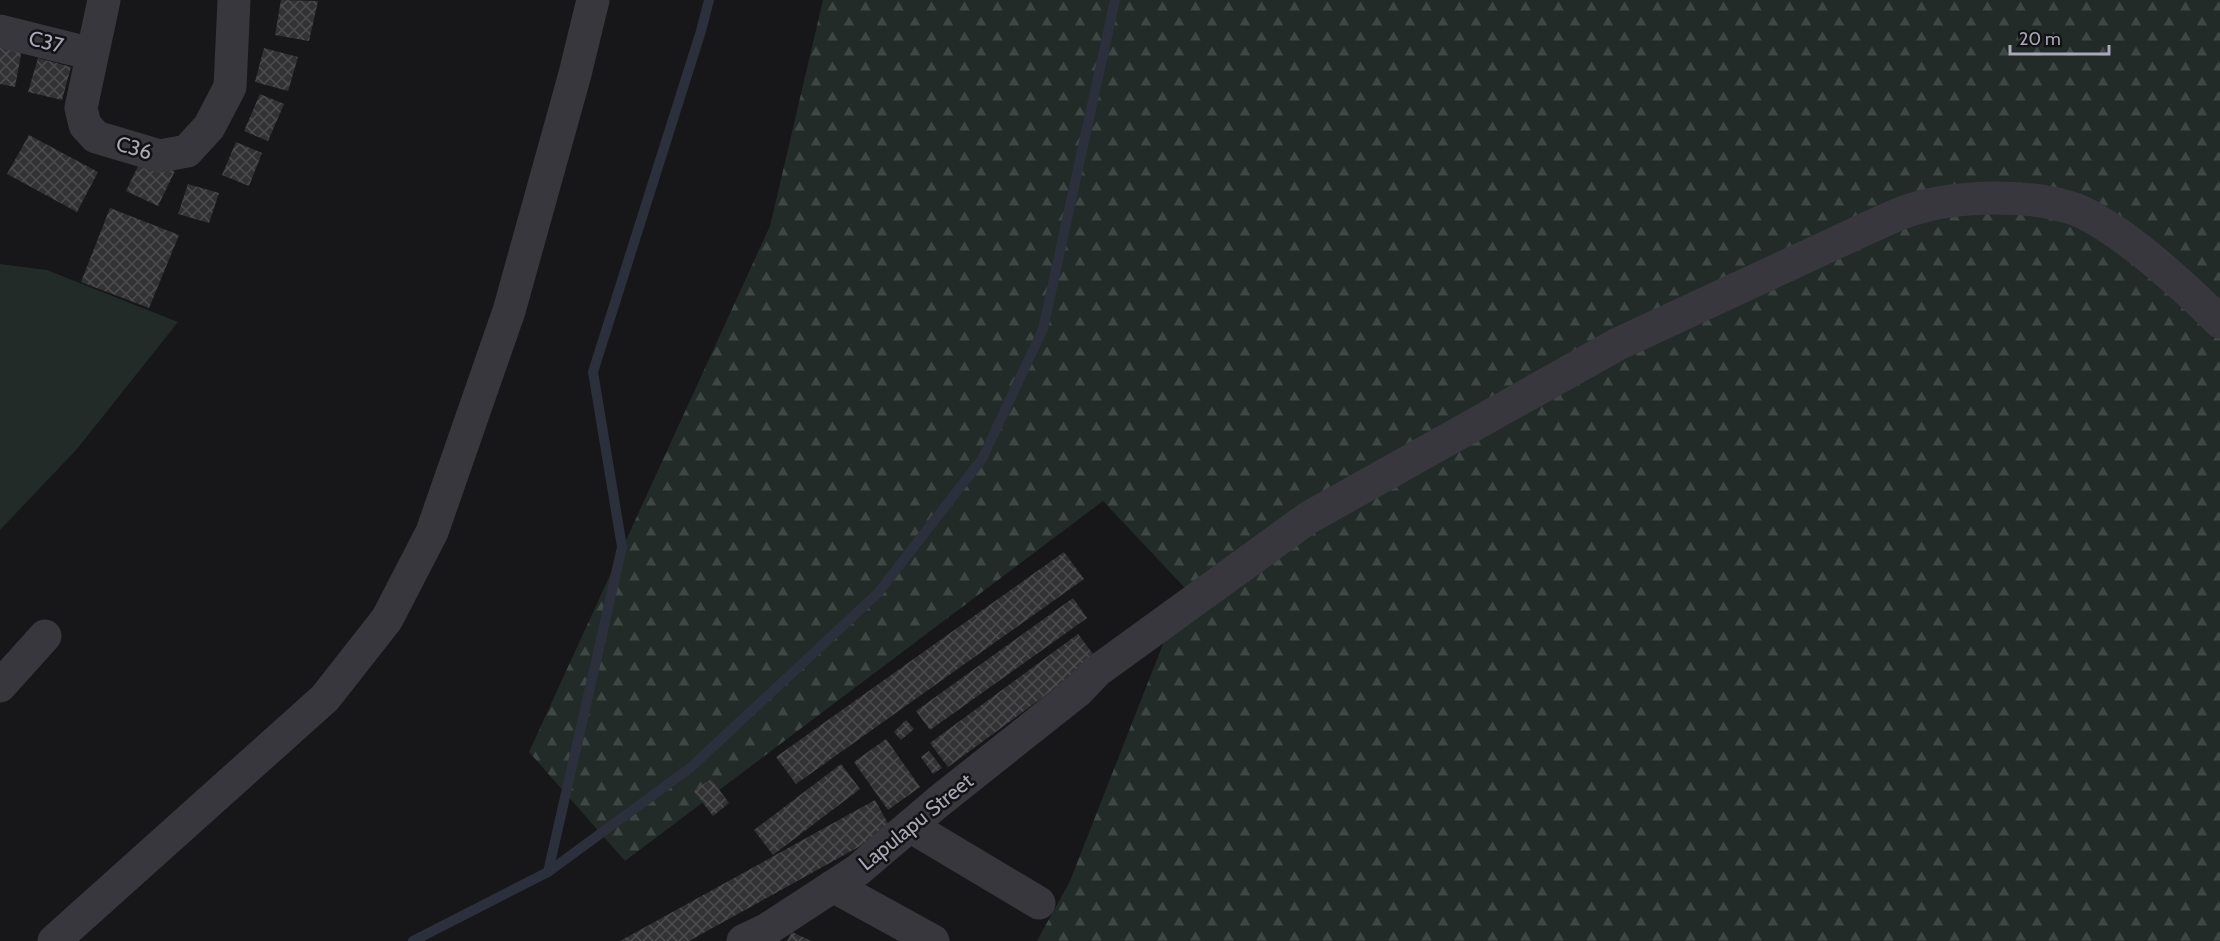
<svg xmlns="http://www.w3.org/2000/svg" width="2220" height="941" viewBox="0 0 2220 941" font-family="Cabin,sans-serif">
<style>
.green{fill:#222b27}
.forest{fill:url(#forest-firs)}
.lines{fill:none;stroke-linecap:round;stroke-linejoin:round}
.stream{stroke:#2c303d;stroke-width:10}
.building{fill:url(#building-cross-hatch)}
.minor{stroke:#38373d;stroke-width:33}
.labels{text-anchor:middle;stroke-width:5;stroke-linejoin:round;paint-order:stroke}
.street-label{font-size:21px;fill:#a8a8b8;stroke:#121113}
</style>
<defs>
<pattern id="forest-firs" width="22" height="20" patternUnits="userSpaceOnUse" patternTransform="scale(1.5)"><rect width="22" height="20" fill="#222b27"/><path d="M5 1l3.5 6h-7zM16 11l3.5 6h-7z" fill="#3f4744"/></pattern>
<pattern id="building-cross-hatch" width="8" height="8" patternUnits="userSpaceOnUse" patternTransform="scale(1.5)"><rect width="8" height="8" fill="#323134"/><path d="M0 0l8 8M0 8l8-8" fill="none" stroke="#4d4c4f"/></pattern>
</defs>
<rect width="100%" height="100%" fill="#171618"/>
<polygon class="green" points="0,264 47,270 178,322 77,449 0,530"/>
<polygon class="forest" points="823,0 2220,0 2220,941 1037,941 1070,881 1185,588 1103,501 625,861 529,752 770,226"/>
<g class="lines">
<g class="stream">
<polyline points="548,872 622,547 593,372 701,31 709,0"/>
<polyline points="413,941 548,872 690,768 878,593 982,459 1043,329 1115,0"/>
</g>
</g>
<g class="building">
<polygon points="281,0 318,1 309,41 275,35"/>
<polygon points="0,45 22,49 15,87 0,84"/>
<polygon points="264,48 298,57 288,91 255,82"/>
<polygon points="38,58 71,67 62,100 28,92"/>
<polygon points="260,94 284,104 268,141 244,131"/>
<polygon points="29,135 98,172 77,212 7,174"/>
<polygon points="236,142 262,153 249,186 222,175"/>
<polygon points="143,156 175,171 158,206 126,191"/>
<polygon points="188,184 219,193 209,223 178,214"/>
<polygon points="110,208 179,235 149,308 81,282"/>
<polygon points="1064,552 1084,579 796,784 776,757"/>
<polygon points="1073,598 1087,618 930,730 916,711"/>
<polygon points="1078,634 1096,658 948,767 930,743"/>
<polygon points="906,720 914,729 901,740 894,732"/>
<polygon points="886,739 920,787 888,810 854,762"/>
<polygon points="929,751 942,768 933,774 921,757"/>
<polygon points="841,764 860,789 773,855 754,830"/>
<polygon points="711,779 729,803 713,816 694,791"/>
<polygon points="875,800 891,829 689,941 620,941"/>
<polygon points="792,932 811,941 787,941"/>
</g>
<g class="lines">
<g class="minor">
<polyline points="104,0 81,108 85,125 96,137 160,156 187,151 209,127 230,87 234,0"/>
<polyline points="0,31 92,54"/>
<polyline points="0,686 45,636"/>
<polyline points="910,826 1039,903"/>
<polyline points="833,886 933,941"/>
<polyline points="54,941 325,698 387,619 432,532 509,311 575,74 593,0"/>
<path d="M 743,941 L 766,930 L 858,870 L 938,802 L 1079,690 L 1097,671 L 1308,518 L 1618,344 L 1872,226 C 1884,221 1897,214 1910,210 C 1957,195 2030,193 2077,210 C 2093,216 2106,226 2120,235 C 2156,261 2189,291 2220,322"/>
</g>
</g>
<g class="labels">
<g class="street-label">
<text transform="translate(46 42) rotate(14)" y="7">C37</text>
<text transform="translate(134 148) rotate(16)" y="7">C36</text>
<text transform="translate(916 822) rotate(-39)" y="7">Lapulapu Street</text>
</g>
</g>
<path d="M2010 45v9h99v-9" fill="none" stroke="#a8a8b8" stroke-width="3"/>
<text x="2019" y="45" font-size="18" fill="#a8a8b8" stroke="#121113" stroke-width="4.5" paint-order="stroke">20 m</text>
</svg>
